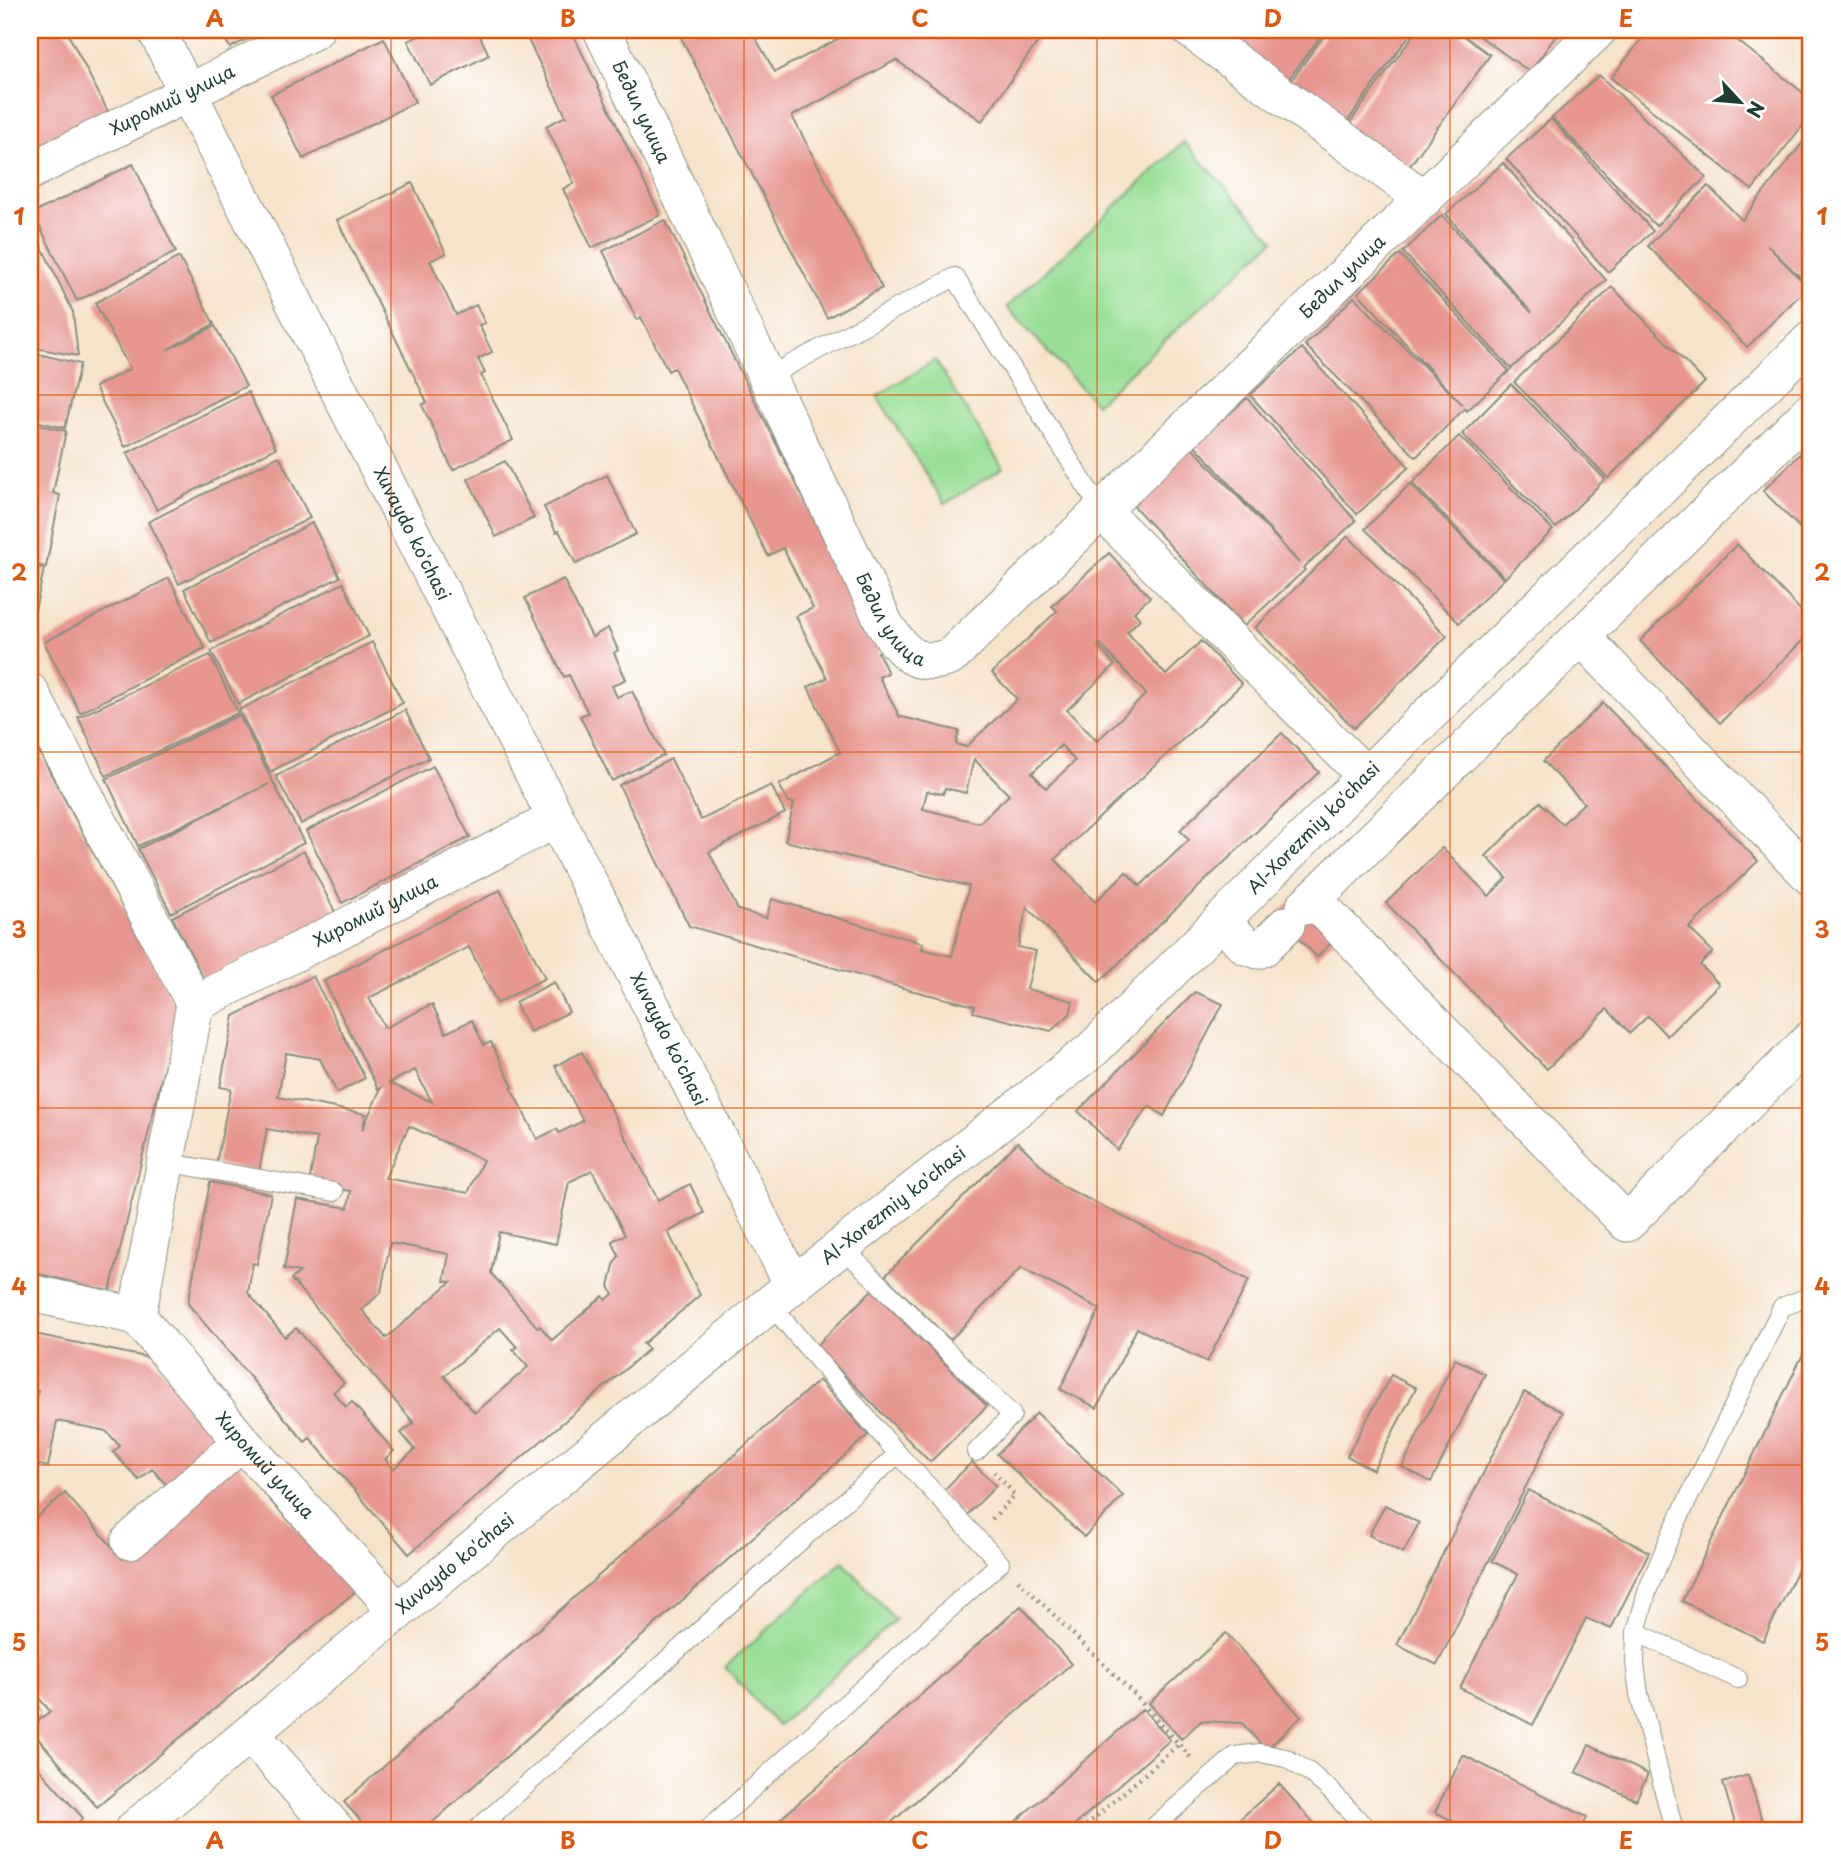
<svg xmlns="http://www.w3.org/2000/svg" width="1841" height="1860" viewBox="0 0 1841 1860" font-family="'Playpen Sans',sans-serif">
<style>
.green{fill:#9adf97;stroke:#5c8e66;stroke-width:2}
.building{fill:#e79690;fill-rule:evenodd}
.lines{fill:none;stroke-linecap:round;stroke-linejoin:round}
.service-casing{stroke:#8a9080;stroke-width:20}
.minor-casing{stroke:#8a9080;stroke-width:39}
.path{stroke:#8a9080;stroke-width:4.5;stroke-dasharray:2 5;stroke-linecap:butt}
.service{stroke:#fff;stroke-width:18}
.minor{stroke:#fff;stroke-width:37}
.grid{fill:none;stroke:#de580e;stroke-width:2;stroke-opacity:0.55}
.labels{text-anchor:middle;stroke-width:5;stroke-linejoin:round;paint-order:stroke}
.street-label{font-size:18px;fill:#1f3d34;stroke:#fff}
.neatline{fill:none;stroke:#de580e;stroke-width:2.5}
.grid-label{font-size:23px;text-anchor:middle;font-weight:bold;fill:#de580e}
</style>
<rect width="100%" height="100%" fill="#fff"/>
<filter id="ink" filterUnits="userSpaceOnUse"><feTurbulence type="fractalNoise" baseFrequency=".0143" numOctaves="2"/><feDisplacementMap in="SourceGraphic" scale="14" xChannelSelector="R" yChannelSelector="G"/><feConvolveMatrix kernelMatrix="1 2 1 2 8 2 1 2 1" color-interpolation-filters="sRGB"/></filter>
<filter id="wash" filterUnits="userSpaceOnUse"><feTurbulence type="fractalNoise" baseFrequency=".00686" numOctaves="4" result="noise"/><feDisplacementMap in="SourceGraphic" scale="28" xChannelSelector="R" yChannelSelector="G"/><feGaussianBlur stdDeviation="1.57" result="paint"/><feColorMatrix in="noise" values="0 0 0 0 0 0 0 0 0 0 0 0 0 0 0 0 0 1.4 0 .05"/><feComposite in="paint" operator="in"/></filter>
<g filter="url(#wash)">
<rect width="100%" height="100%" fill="#f6e3cb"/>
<g class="green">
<polygon points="1184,142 1274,240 1096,404 1007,307"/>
<polygon points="935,360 1003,468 945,504 877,396"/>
<polygon points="843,1561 895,1620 778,1726 725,1667"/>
</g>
<g id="blocks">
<g class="building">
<polygon points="30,30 66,30 114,123 30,158"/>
<polygon points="220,30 265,30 230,48"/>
<polygon points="431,30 477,30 489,55 430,85 408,41"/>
<polygon points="523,30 571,30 660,215 592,248 563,189 574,183 546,126 566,116"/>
<polygon points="677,30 751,30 775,72 855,30 1046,30 982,121 896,60 792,116 882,288 827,318"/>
<polygon points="1243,30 1325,30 1286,83 1232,44"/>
<polygon points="1328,30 1413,30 1344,126 1288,85"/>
<polygon points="1417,30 1456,30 1490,55 1406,171 1346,128"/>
<polygon points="1471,30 1560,30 1530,72"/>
<polygon points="1649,30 1724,30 1811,99 1811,115 1752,190 1611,78"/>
<polygon points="384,38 415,102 303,159 271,95"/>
<polygon points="1599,75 1706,177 1656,226 1552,118"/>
<polygon points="1551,119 1653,231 1608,272 1506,159"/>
<polygon points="1811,132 1811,283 1809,286 1767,245 1808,287 1747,347 1648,246 1708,186 1742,220"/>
<polygon points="1503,163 1606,280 1511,369 1403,252 1442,215 1532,313 1446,214"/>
<polygon points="133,164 176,252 77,301 33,213"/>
<polygon points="412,183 446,253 430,261 456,315 476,305 485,323 479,325 492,352 478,359 485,373 481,375 513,440 453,470 422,405 427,402 337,220"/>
<path d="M 665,220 L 849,590 L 891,646 L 878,652 L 888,673 L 879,677 L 900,718 L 902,717 L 959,731 L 956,744 L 966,747 L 1017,699 L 992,673 L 1057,611 L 1052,606 L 1109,553 L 1150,597 L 1134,612 L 1140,619 L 1127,632 L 1166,675 L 1201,641 L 1242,684 L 1055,859 L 1095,902 L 1126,872 L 1140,886 L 1189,840 L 1180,830 L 1282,733 L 1319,772 L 1099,982 L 1027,907 L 1018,947 L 1036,951 L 1027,989 L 1073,1001 L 1070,1014 L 1051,1031 L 973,1012 L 975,1006 L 910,990 L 689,926 L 619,785 L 671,759 L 701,820 L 771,785 L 785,813 L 709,852 L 738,910 L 766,918 L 772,899 L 923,943 L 922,949 L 952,956 L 969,886 L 785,841 L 794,803 L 789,802 L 779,785 L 840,752 L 808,687 L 827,678 L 796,616 L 813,608 L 783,548 L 768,556 L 674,368 L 668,371 L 641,317 L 637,320 L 603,251 ZM 1100,644 L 1146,694 L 1097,741 L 1067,710 L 1115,665 L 1098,646 ZM 1061,745 L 1075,761 L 1046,788 L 1032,773 ZM 974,759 L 1009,795 L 979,823 L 923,809 L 927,791 L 943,794 L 945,788 L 966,793 Z"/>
<polygon points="30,222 73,312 78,356 30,347"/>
<polygon points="1400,254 1509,371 1467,411 1465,408 1416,457 1305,345 1354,297 1462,404 1358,293"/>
<polygon points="179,257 214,324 167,350 215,326 246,386 125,447 95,387 130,369 95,303"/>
<polygon points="1612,287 1705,382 1608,478 1514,382"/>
<polygon points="1302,348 1409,467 1357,514 1250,395"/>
<polygon points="30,352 80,364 65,428 30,420"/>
<polygon points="1511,384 1605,479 1556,528 1462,434"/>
<polygon points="248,392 276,448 157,510 127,453"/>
<polygon points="1247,398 1356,521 1303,568 1305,570 1244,626 1131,503 1192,447 1299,563 1194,444"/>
<polygon points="30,423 66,431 53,493 60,495 46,567 30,564"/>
<polygon points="1459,436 1553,530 1505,578 1412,483"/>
<polygon points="1811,443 1811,539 1763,491"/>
<polygon points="279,456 310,518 179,584 148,522"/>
<polygon points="505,461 534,518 496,537 468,479"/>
<polygon points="607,475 636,534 576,564 559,531 556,532 544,507"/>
<polygon points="1410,484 1504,579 1459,623 1365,529"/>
<polygon points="312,523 340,577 211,643 184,589"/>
<polygon points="1348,536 1447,636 1354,728 1255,628"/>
<polygon points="1737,544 1811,621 1811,632 1720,723 1640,641"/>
<polygon points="30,566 44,569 31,629 30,629"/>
<polygon points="169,578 205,648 80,713 44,642"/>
<polygon points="563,579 592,637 608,628 618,650 614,653 626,679 612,686 617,697 632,691 664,755 612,781 580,716 588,713 569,675 564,677 525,598"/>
<polygon points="343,583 369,636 238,704 211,651"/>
<polygon points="372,642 403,703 270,772 239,710"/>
<polygon points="210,655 238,713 106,776 78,717"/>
<polygon points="1603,703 1758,861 1689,928 1713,952 1700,965 1719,984 1667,1036 1648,1016 1630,1033 1607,1009 1547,1069 1386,903 1442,848 1489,896 1507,878 1486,856 1540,802 1562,824 1584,803 1543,761"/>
<polygon points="405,710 429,758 301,824 276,776"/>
<polygon points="239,715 304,843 171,913 138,849 269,784 138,846 106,779"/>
<polygon points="30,735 178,1010 110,1291 30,1272"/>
<polygon points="433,766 470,837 342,903 306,831"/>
<polygon points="304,851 336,914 204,980 172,917"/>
<path d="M 500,890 L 545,978 L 497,1003 L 469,947 L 369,998 L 385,1028 L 432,1004 L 446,1033 L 472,1020 L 484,1045 L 491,1042 L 513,1087 L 511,1088 L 537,1139 L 557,1129 L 559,1133 L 583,1121 L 555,1066 L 582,1052 L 658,1200 L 690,1184 L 704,1213 L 668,1232 L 700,1295 L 643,1344 L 649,1349 L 409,1554 L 310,1438 L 305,1442 L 188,1304 L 210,1182 L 271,1194 L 257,1264 L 253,1263 L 248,1293 L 285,1337 L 296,1328 L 344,1383 L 333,1392 L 346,1407 L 352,1402 L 394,1451 L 385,1459 L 393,1469 L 415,1450 L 401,1433 L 414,1423 L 291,1279 L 300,1272 L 284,1269 L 297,1199 L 348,1208 L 351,1191 L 309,1184 L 317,1138 L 267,1129 L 259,1172 L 216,1164 L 231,1089 L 220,1087 L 234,1016 L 313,976 L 365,1078 L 337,1093 L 320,1059 L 286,1053 L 278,1097 L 366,1114 L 362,1130 L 381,1088 L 378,1089 L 324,981 ZM 415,1070 L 432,1102 L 389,1083 ZM 409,1126 L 483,1160 L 468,1193 L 385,1178 ZM 592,1170 L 625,1235 L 612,1241 L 619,1256 L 615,1261 L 609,1286 L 613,1294 L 606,1300 L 603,1296 L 552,1340 L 540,1326 L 538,1328 L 491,1273 L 499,1232 L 556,1244 L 569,1182 ZM 390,1243 L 449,1254 L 444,1281 L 451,1282 L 386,1338 L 362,1310 L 381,1292 ZM 500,1328 L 517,1347 L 513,1350 L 528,1367 L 475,1413 L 444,1376 Z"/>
<polygon points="1295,897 1336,938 1317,957 1276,916"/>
<polygon points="554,982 569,1012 530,1032 515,1002"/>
<polygon points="1195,992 1223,1004 1164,1116 1149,1106 1117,1150 1078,1111"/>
<polygon points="1018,1142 1062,1186 1249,1280 1207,1362 1137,1328 1097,1408 1060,1389 1100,1309 1021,1268 950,1340 885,1276"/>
<polygon points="872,1290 987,1406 930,1462 816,1346"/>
<polygon points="30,1333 150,1358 229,1437 170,1489 152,1469 139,1480 113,1452 120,1446 106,1431 57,1421 48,1467 30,1463 30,1427 38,1391 30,1389"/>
<polygon points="1811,1338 1811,1543 1763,1641 1682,1601"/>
<polygon points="1455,1359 1485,1374 1431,1482 1402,1467"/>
<polygon points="1391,1375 1416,1388 1373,1470 1347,1456"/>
<polygon points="819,1380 868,1435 424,1830 369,1830 344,1802"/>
<polygon points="1524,1392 1563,1412 1437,1665 1397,1645"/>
<polygon points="1037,1413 1123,1496 1084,1537 997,1454"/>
<polygon points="235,1460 277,1508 356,1591 97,1807 30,1729 50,1711 30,1688 30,1523 65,1493 123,1559"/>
<polygon points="972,1462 996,1486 965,1517 941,1493"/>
<polygon points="1528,1490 1649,1552 1611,1629 1586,1618 1533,1725 1460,1688 1518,1574 1492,1561"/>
<polygon points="1385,1505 1419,1523 1403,1553 1369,1535"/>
<polygon points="1021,1606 1071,1664 883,1830 768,1830"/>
<polygon points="1226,1633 1301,1717 1266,1750 1242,1723 1201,1721 1181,1739 1149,1703"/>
<polygon points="1143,1709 1170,1740 1069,1830 1006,1830"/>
<polygon points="1589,1745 1648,1774 1636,1800 1576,1772"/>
<polygon points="1463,1755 1587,1817 1581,1830 1471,1830 1435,1812"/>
<polygon points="30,1759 83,1818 68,1830 30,1830"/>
<polygon points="1748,1775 1765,1830 1737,1830 1723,1783"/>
<polygon points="1279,1784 1320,1830 1228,1830"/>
</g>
</g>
</g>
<g filter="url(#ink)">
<use href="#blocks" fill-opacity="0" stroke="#8a9080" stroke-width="2"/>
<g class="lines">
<g class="service-casing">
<g id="service">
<polyline points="767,377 955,277 1101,510"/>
<polyline points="165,1162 334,1192"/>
<polyline points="842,1247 1012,1415 976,1452"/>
<polyline points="1636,1632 1738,1679"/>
<polyline points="30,1711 32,1713"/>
<polyline points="476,1830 898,1454"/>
<polyline points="707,1830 1000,1563 898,1454 770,1304"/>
<polyline points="1150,1830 1235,1756 1260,1753 1286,1758 1309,1772 1331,1791 1368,1830"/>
<polyline points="1674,1830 1639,1694 1635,1663 1636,1632 1648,1589 1671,1534 1782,1307 1811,1296"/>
</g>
</g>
<g class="minor-casing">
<g id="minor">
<path id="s1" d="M 156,30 L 793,1285"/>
<path id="s2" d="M 602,30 L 885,625 C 903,652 916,669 950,657 L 1598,30"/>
<polyline points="1191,30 1423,198"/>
<path id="s3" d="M 30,171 L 315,30"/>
<polyline points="1101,510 1366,776"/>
<polyline points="1581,636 1811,877"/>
<polyline points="30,692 195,1004 137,1316"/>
<polyline points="1313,899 1811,411"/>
<polyline points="1305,906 1313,899 1627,1223 1811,1039"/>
<polyline points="1221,921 1246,946 1258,950 1264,947 1286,925"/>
<path id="s4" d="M 195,1004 L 556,819"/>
<path id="s5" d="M 30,1293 L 137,1316 L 242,1442 L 379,1590 L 396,1613"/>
<polyline points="130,1541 242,1442"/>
<polyline points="250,1733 336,1830"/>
<path id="s6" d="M 133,1830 L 793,1285 L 1092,1050 L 1366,776 L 1811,340"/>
</g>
</g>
<g class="path">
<polyline points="992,1519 1015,1495 994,1472"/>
<polyline points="1018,1580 1133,1693 1192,1759"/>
<polyline points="1081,1830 1179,1744"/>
</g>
<use href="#service" class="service"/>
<use href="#minor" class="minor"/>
</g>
</g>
<path class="grid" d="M 391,30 L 391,1830M 744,30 L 744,1830M 1097,30 L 1097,1830M 1450,30 L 1450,1830M 30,395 L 1811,395M 30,752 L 1811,752M 30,1108 L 1811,1108M 30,1465 L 1811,1465"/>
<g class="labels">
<g class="street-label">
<text dy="6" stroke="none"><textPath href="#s3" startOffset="159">Хиромий улица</textPath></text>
<text dy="6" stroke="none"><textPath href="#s2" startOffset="91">Бедил улица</textPath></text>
<text dy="6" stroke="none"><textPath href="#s2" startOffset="1286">Бедил улица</textPath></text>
<text dy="6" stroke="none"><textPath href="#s1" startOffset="565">Xuvaydo ko'chasi</textPath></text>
<text dy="6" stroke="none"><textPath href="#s2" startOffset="658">Бедил улица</textPath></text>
<text dy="6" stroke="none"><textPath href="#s6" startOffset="1550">Al-Xorezmiy ko'chasi</textPath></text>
<text dy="6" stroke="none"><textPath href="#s4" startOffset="203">Хиромий улица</textPath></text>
<text dy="6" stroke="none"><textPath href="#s1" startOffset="1132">Xuvaydo ko'chasi</textPath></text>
<text dy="6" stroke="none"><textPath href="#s6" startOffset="984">Al-Xorezmiy ko'chasi</textPath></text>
<text dy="6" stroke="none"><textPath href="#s5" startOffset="306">Хиромий улица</textPath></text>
<text dy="6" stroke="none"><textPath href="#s6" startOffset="418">Xuvaydo ko'chasi</textPath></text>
</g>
</g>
<rect width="1841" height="1860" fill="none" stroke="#fff" stroke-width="77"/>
<g transform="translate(1740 102) rotate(116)" stroke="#ffffff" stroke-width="5" paint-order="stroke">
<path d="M0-5L12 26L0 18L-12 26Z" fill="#1f3d34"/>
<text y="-10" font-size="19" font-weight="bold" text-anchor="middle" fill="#1f3d34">N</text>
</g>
<rect x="38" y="38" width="1764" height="1784" class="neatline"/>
<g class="grid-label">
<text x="215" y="27">A</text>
<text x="568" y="27">B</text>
<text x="920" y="27">C</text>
<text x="1273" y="27">D</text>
<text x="1626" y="27">E</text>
<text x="19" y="225">1</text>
<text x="1822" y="225">1</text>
<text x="19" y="581">2</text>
<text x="1822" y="581">2</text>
<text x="19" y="938">3</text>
<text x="1822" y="938">3</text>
<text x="19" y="1295">4</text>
<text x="1822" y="1295">4</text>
<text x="19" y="1651">5</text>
<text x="1822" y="1651">5</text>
<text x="215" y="1849">A</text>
<text x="568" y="1849">B</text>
<text x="920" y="1849">C</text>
<text x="1273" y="1849">D</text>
<text x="1626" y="1849">E</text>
</g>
</svg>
